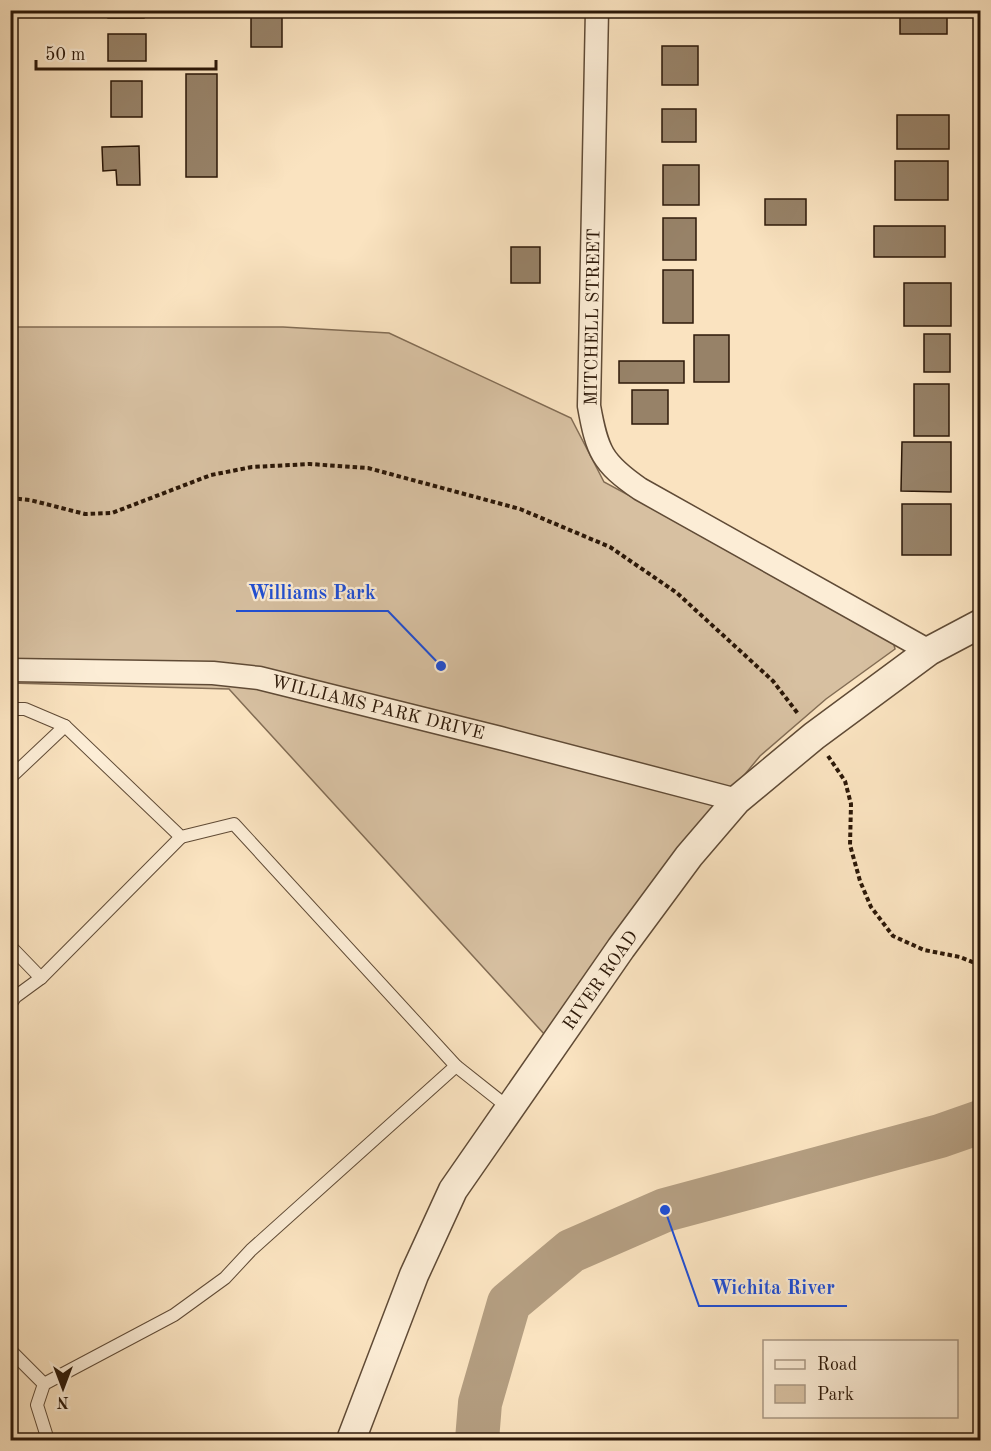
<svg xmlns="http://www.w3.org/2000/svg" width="991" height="1451" viewBox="0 0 991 1451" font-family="'Old Standard TT',serif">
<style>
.green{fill:#d7c0a1;stroke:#826c54;stroke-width:1.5}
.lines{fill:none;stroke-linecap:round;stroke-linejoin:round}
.river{stroke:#b49e81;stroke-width:44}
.building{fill:#978268;stroke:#2c1808;stroke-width:1.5}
.service-casing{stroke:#604b36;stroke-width:14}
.minor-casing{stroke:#604b36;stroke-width:25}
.tertiary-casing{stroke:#604b36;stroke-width:31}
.path{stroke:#2c1808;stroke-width:4;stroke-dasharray:4.5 3;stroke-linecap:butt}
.service{stroke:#fcedd6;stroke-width:12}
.minor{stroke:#fcedd6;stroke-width:22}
.tertiary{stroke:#fcedd6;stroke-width:28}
.labels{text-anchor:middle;stroke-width:4.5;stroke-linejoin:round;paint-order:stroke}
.street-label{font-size:18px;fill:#2c1808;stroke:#fcedd6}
.leader{fill:none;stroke:#1d4ed8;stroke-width:2}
.callout-dot{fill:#1d4ed8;stroke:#fcedd6;stroke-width:2}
.callout-label{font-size:20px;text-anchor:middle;font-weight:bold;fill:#1d4ed8;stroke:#fcedd6;stroke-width:4.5;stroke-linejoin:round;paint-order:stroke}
</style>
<rect width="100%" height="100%" fill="#fae3c0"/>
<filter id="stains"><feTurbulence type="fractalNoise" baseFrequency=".00333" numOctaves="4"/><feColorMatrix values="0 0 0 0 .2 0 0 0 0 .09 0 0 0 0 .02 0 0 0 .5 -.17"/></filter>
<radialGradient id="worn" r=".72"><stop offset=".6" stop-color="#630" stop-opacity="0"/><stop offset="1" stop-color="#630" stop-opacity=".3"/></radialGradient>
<polygon class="green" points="11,327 283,327 389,333 571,418 604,482 892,637 895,649 826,699 760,756 703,825 546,1036 229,689 11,683"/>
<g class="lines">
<polyline class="river" points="477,1440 480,1403 509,1303 571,1251 665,1210 940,1136 980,1122"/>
</g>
<g class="building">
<rect x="108" y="10" width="36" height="8"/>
<rect x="251" y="10" width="31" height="37"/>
<rect x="900" y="10" width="47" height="24"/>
<rect x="108" y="34" width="38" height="27"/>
<rect x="662" y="46" width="36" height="39"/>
<rect x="186" y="74" width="31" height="103"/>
<rect x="111" y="81" width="31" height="36"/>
<rect x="662" y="109" width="34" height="33"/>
<rect x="897" y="115" width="52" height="34"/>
<polygon points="139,146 140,185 117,185 116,170 103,171 102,147"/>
<rect x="895" y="161" width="53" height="39"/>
<rect x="663" y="165" width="36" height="40"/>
<rect x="765" y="199" width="41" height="26"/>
<rect x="663" y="218" width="33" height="42"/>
<rect x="874" y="226" width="71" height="31"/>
<rect x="511" y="247" width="29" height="36"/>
<rect x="663" y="270" width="30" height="53"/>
<rect x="904" y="283" width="47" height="43"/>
<rect x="924" y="334" width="26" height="38"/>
<rect x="694" y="335" width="35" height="47"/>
<rect x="619" y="361" width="65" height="22"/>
<rect x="914" y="384" width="35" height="52"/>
<rect x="632" y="390" width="36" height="34"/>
<polygon points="902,442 951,442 951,492 901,491"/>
<rect x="902" y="504" width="49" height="51"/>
</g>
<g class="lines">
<g class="service-casing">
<g id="service">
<polyline points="10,709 25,709 65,726"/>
<polyline points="10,778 65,726 181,837 234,824 456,1066 509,1108"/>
<polyline points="10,946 41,978 15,997 10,1005"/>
<polyline points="41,978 181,837"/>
<polyline points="10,1350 44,1384"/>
<polyline points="48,1440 37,1405 44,1384 174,1315 225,1278 251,1250 456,1066"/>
</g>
</g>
<g class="minor-casing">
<g id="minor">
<path d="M 597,10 L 589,406 C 597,451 602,463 640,489 L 929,651"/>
<polyline points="10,670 213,673 259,678 500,738 737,800"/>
</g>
</g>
<g class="tertiary-casing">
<polyline id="tertiary" points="351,1440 414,1275 453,1190 621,948 689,856 737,800 814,736 929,651 980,624"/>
</g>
<g class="path">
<polyline points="10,498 30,500 85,514 112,513 211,475 252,467 310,464 368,468 520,509 610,547 677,593 773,681 799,715"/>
<polyline points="828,756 845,781 851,804 850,845 860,881 871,907 893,936 924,950 960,957 980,965"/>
</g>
<use href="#service" class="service"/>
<use href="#minor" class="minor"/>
<use href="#tertiary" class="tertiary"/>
</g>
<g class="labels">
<g class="street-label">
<text transform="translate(592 317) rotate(-89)" y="6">MITCHELL STREET</text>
<text transform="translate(378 707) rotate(14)" y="6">WILLIAMS PARK DRIVE</text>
<text transform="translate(600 980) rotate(-55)" y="6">RIVER ROAD</text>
</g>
</g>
<path class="leader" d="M441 666L388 611H236M665 1210L699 1306H847"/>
<g class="callout-dot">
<circle cx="441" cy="666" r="6"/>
<circle cx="665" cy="1210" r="6"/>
</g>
<g class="callout-label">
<text x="312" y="599">Williams Park</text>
<text x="773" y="1294">Wichita River</text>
</g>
<rect width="991" height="1451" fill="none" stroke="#fae3c0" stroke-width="36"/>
<rect x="12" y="12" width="967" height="1427" fill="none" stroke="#2c1808" stroke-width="3"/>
<rect x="18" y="18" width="955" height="1415" fill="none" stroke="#2c1808" stroke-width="1.5"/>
<rect x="763" y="1340" width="195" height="78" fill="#fcedd6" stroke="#a99884" stroke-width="1.5"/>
<rect x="775" y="1360" width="30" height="9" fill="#fcedd6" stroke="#a99884" stroke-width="1.5"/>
<text x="817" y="1370" font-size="18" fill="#2c1808">Road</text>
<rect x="775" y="1385" width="30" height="18" fill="#d7c0a1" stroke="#a99884" stroke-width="1.5"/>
<text x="817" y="1400" font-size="18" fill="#2c1808">Park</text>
<g transform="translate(63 1388) rotate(180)" stroke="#fcedd6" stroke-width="4.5" paint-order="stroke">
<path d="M0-4.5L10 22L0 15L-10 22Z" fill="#2c1808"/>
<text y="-9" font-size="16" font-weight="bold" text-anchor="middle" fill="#2c1808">N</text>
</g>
<path d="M36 60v9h180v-9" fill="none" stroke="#2c1808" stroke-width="3"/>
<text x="45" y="60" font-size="18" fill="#2c1808" stroke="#fcedd6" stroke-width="4.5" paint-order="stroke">50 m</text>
<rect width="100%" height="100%" filter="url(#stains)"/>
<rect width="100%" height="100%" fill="url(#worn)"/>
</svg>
